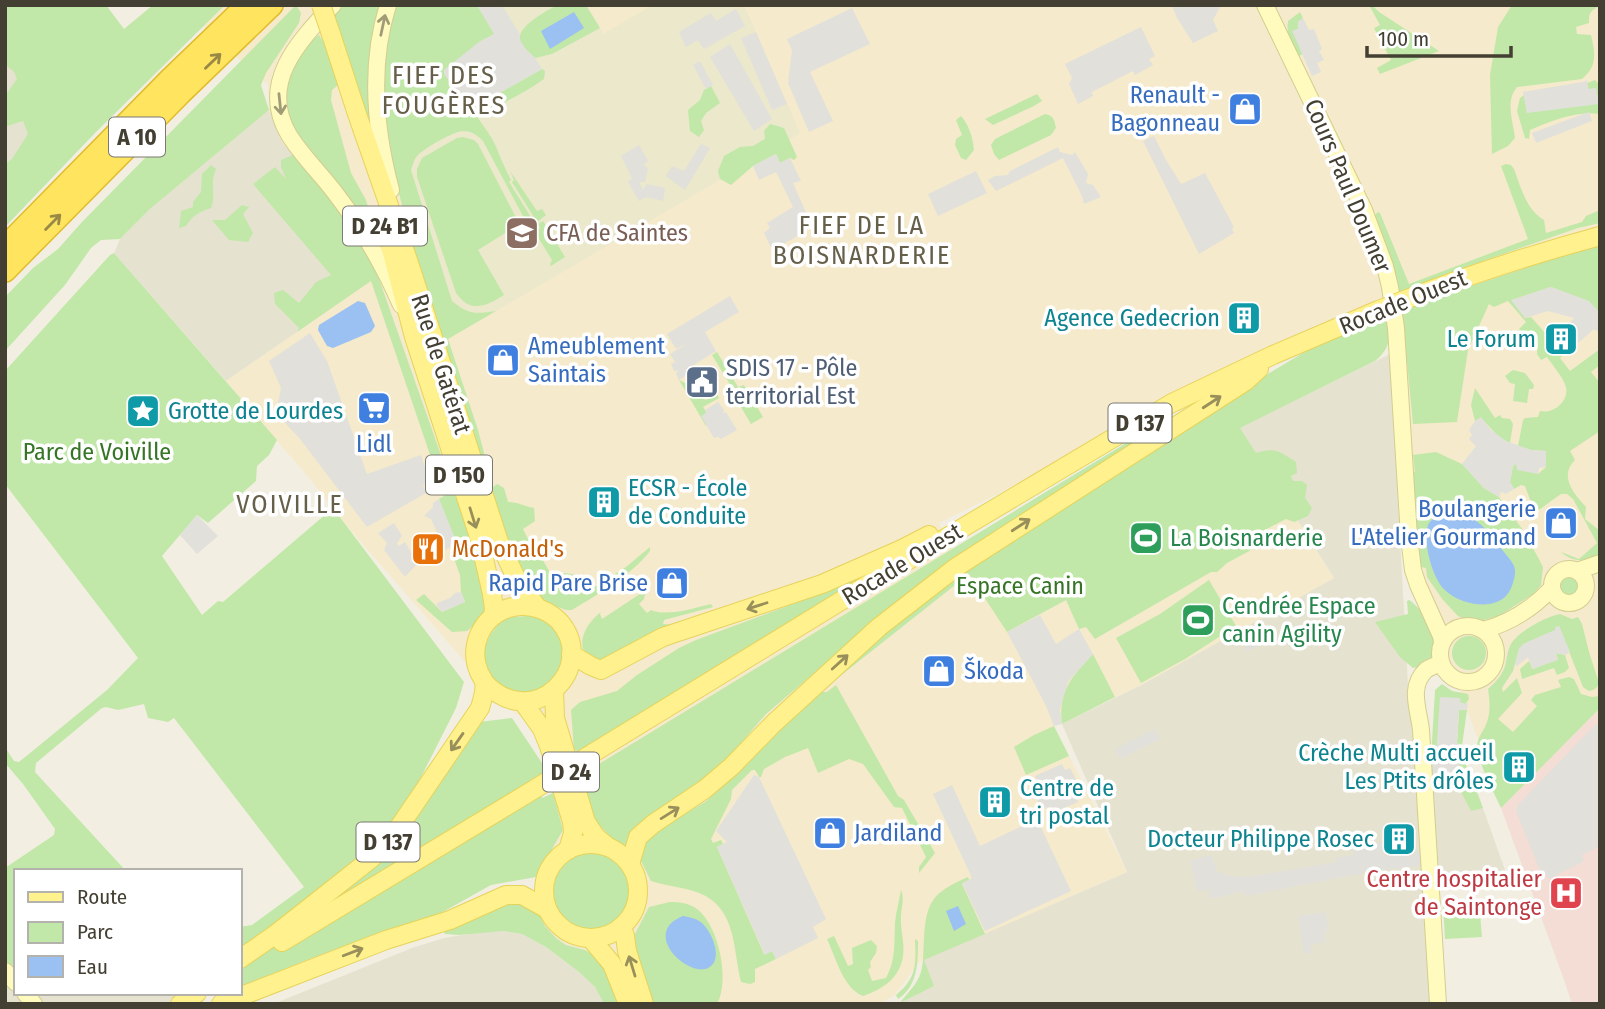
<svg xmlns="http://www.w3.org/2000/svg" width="1605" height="1009" viewBox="0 0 1605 1009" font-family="'Fira Sans Condensed',sans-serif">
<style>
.residential{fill:#e6e2d0}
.commercial{fill:#f5eacb}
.education{fill:#ebe8cb}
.medical{fill:#f3ddd4}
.green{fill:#c1e8a8}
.parking{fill:#e1e0db}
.water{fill:#9bc0f2}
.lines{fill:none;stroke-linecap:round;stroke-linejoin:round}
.secondary-casing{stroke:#d3cd90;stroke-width:18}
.primary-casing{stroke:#e6d35b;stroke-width:20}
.highway-casing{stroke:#e1bc2c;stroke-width:24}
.secondary{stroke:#fffabe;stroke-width:16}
.primary{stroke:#fff18d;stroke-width:18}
.highway{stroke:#ffe45f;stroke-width:21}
.primary-bridge-casing{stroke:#e6d35b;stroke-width:20;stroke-linecap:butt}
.primary-bridge{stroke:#fff18d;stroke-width:18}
.oneway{stroke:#a19c78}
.oneway2{stroke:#988946}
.oneway3{stroke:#988f5b}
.labels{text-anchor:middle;stroke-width:7;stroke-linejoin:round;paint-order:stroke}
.shield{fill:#fff;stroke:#7b7970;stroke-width:2}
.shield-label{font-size:23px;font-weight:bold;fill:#433f32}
.shop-label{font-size:24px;fill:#366cbe;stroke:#fff;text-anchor:end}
.street-label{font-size:24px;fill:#433f32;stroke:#fff}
.education-label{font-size:24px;fill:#785e54;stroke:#fff;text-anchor:start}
.culture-label{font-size:24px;fill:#0d838f;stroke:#fff;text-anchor:end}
.service-label{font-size:24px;fill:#4e5e75;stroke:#fff;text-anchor:start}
.park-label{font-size:24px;fill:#367525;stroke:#fff}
.leisure-label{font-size:24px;fill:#27864d;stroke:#fff;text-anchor:start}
.food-label{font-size:24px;fill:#c56008;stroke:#fff;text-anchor:start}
.health-label{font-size:24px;fill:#be3a42;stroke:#fff;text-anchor:end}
.neighbourhood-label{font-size:26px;letter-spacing:2px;fill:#665f49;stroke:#fff}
</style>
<rect width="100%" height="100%" fill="#f2efe2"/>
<g class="residential">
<polygon points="5,52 28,68 5,102"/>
<polygon points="269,110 282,142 331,199 378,276 226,381 114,253 120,239 150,209"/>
<polygon points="23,121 29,134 5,184 5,127"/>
<polygon points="1390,354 1408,685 1417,785 1471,774 1506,873 1424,885 1433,1004 898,1004 933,986 923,960 1127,872 1062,724 1141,685 1334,578 1239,428"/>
<polygon points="503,931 522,934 546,947 579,972 595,987 604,1004 273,1004 412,948 444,938 475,933"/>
<polygon points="5,960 16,972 16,993 183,993 196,1004 5,1004"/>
</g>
<polygon class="commercial" points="218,5 1600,5 1600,708 1503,807 1415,570 1388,301 939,523 956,554 1239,428 1334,578 1141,685 1054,726 1127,872 919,962 895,995 879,1004 620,1004 585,950 566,945 556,938 545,926 538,912 536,877 563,830 533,724 485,694 472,670 459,655 347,526 310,479 226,381 378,276 370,258 331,199 282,142 269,110 268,85 200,24"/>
<polygon class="education" points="477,5 586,5 603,34 653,5 744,5 800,133 448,339 389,154 526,78"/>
<polygon class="medical" points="1600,708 1600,1004 1572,1004 1563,977 1501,808"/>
<g class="green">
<polygon points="5,5 106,5 124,29 153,5 225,5 95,133 5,227 5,164 12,159 28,134 23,121 5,127 5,96 17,79 14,72 5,64"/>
<polygon points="296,5 301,13 299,23 266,73 261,85 269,110 150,209 120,239 101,240 91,248 65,285 5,351 5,297 33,268 58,249 82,222"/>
<polygon points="339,5 381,5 372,137 333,11"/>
<path d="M 395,5 L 477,5 L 495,34 L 479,42 L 478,105 L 542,69 L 545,71 L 544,79 C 530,89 514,98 497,106 C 490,110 484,110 476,115 C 483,126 492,136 497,149 C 501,160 506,170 511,180 L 509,182 L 537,227 L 531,231 L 483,141 C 477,135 472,131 463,131 C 454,131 425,148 418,155 C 414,159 413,164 411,170 L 452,301 C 469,315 475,314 496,311 L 448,339 L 478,430 L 493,487 L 497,484 L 504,488 L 508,502 C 517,502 524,506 534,508 L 535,521 L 523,529 L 528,539 L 531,539 L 553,578 L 565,573 L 577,575 L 582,590 L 585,593 L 626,567 L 650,547 L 650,551 C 633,574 597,595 572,610 L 566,610 L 550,604 L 531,590 L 501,530 L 437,338 L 396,182 L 383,109 L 384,47 Z"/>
<path d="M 557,5 L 586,5 L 600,28 L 552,54 L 535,58 C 530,53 521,47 520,40 C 517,26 547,11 557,5 Z"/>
<polygon points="1369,5 1372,5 1379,12 1439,51 1380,74 1377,68 1391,60 1374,28 1380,25"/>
<path d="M 1512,5 L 1600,5 C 1592,12 1589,9 1589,23 L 1576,27 L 1577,34 L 1591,35 C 1595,53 1598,66 1582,79 L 1517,87 C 1505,101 1513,121 1515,138 L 1508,146 L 1492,154 L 1490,75 L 1498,27 Z"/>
<path d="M 1300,12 L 1303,18 L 1298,22 L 1298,29 L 1293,31 L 1303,54 L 1297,57 C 1291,44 1286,35 1288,21 Z"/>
<polygon points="319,35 325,44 338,85 332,90 331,100 351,173 366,200 380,249 291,129 284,108 289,68 308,43"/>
<path d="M 1595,80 L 1600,85 L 1600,114 C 1580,110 1549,121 1530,130 L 1529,139 L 1525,138 L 1517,111 L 1520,98 L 1524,95 L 1527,113 L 1588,89 L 1587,83 Z"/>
<polygon points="711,86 720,103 706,113 701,121 704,130 699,137 690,131 688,110 700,100 704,90"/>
<polygon points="1037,94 1042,101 1034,106 993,125 985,119"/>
<path d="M 1045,114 C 1054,116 1054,119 1056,128 L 1051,135 L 999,160 L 994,154 L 991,145 L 995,139 Z"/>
<path d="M 961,116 C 969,125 973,138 974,150 L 966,160 L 961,158 L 955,145 L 956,139 L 962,135 L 956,120 Z"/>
<polygon points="770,124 784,128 797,157 794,160 790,158 780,163 776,154 753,166 731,185 720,179 718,171 724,156 740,147 753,146 765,139 764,131"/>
<path d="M 463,137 L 474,140 L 478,144 L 525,235 L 519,238 L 513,228 L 478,250 L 504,295 C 486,306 471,314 456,293 L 417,177 L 417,169 L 422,158 L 457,138 Z"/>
<path d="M 293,155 C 326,193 357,231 378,276 L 462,515 L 483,585 L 487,609 L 482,619 L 467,631 L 452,632 L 416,600 L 424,594 L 442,612 L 465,602 L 461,592 L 460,575 L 450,548 L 456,543 L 439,499 L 444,496 L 371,281 L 297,332 L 299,328 L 275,304 L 274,293 L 283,290 L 299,303 L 316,282 L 331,275 L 253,184 L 275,167 L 286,179 L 281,167 L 281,160 Z"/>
<path d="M 1506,164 L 1511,165 L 1514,169 C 1521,188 1526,209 1544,220 L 1546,233 L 1582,222 L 1586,216 L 1600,210 L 1600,223 L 1578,228 L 1460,269 L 1397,294 L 1387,246 L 1375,215 L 1378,212 L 1380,213 L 1409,284 L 1528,239 L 1501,166 Z"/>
<path d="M 211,165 L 216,169 C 209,185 217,195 211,208 C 199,212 193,215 186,226 L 179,228 L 181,211 L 193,207 L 193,202 L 201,192 L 202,174 Z"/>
<polygon points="510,171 537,211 542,209 546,215 537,222 512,182 514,180"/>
<polygon points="242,205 249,207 243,214 253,233 248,242 229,240 212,220 225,220"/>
<polygon points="543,221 565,257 551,266 550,264 552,260 535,232 540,228 538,224"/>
<path d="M 1600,246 L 1600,313 L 1588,301 L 1551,287 L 1512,300 L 1525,318 L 1531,317 L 1561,351 L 1563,355 L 1560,358 L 1570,371 L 1600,349 L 1600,365 L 1591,372 L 1600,383 L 1600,431 L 1570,451 L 1575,460 C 1559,476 1573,493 1586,507 L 1585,519 L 1600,531 L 1600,556 C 1585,561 1573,563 1561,552 L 1579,559 L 1597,543 L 1573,499 L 1567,494 L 1561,494 L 1551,501 L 1535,513 L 1525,486 L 1521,485 L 1514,489 L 1510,482 L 1513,466 L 1517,463 L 1538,474 L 1546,467 L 1546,451 L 1531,450 L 1518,446 L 1523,420 L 1525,418 L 1538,417 L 1540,411 C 1553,414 1569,402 1566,387 C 1563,377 1553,366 1547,357 L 1541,360 L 1537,354 L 1538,342 L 1522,340 L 1519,329 L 1526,322 L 1508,301 L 1494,307 L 1489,304 L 1468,350 L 1457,422 L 1413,424 L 1402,309 L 1570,253 Z"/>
<polygon points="114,253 277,440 269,455 257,466 256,481 208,523 197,515 162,556 202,615 218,601 223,602 333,508 464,682 456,708 412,795 388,834 240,955 240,927 252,925 304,887 174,718 168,722 148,718 144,704 118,710 106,707 102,708 36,763 35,772 126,871 16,871 16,972 5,960 5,868 54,835 55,829 23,784 5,763 5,747 14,761 19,762 107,690 138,658 5,484 5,371 110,255"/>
<path d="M 1385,316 C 1389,337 1393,346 1375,361 L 1240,428 L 1256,453 C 1275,447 1279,451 1296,462 L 1297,473 L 1291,476 L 1293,481 L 1302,481 L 1307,485 L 1305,498 L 1312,508 L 1308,516 L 1294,522 L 1286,519 L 1253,536 L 1256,544 L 1253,549 L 1227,563 L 1217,572 L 1211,572 L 1095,639 L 1086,627 L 1079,629 L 1066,600 L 1007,632 L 969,574 L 820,692 L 827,692 L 836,685 L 898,796 L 904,800 L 935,853 L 919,873 L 919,867 L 926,857 L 902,808 L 894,807 L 863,764 L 849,759 L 818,773 L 808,748 L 785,757 L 764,769 L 761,777 L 759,777 L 755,770 L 752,770 L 732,790 L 731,799 L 711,839 L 713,843 L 721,840 L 723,844 L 717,847 L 764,954 L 772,951 L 776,959 L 755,969 L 755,982 L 750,984 L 741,982 C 733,950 737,908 699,893 C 684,887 667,886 651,881 L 641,861 L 641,848 L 648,836 L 705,802 L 733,778 L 766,739 L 819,688 L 948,583 L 1271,372 L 1308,350 Z"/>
<polygon points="717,352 738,387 744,385 763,417 751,424 731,390 731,386 712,355"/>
<polygon points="1513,370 1525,373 1534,385 1533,389 1529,389 1527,403 1513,401 1515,384 1510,383 1505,376"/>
<polygon points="679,380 693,387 696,392 698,391 702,398 706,400 717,394 719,398 703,407 707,413 706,426"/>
<polygon points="1475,388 1495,418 1500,415 1502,418 1510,419 1513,424 1510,443 1500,438 1481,418 1475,421 1471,405"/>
<polygon points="1205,401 892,607 766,714 704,786 627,852 619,845 596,822 582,777 594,767 1141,434"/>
<polygon points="1436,452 1462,464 1484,488 1499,497 1525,533 1543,567 1541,585 1533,594 1499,616 1479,621 1462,618 1458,616 1443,600 1427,577 1426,568 1421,567 1415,525 1411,473 1415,472 1413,455"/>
<polygon points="872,570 587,752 574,750 571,710 580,702 617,691 637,675 679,648 696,640 825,592"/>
<circle cx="1569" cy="586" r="10"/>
<polygon points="1209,580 1236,626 1185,659 1141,683 1116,638 1160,614"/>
<path d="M 646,590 L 644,599 L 639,604 L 647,613 L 651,610 C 667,617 694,608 711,604 L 713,607 L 664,620 L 663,624 L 674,625 L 602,663 C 571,656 581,627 601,612 L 600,614 L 602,619 Z"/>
<path d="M 1409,600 C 1423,609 1433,630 1442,645 C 1435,657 1427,666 1413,668 L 1400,657 L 1375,622 L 1408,614 L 1407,601 Z"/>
<path d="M 529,613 C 555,618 557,632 566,654 L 550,687 L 521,695 C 514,692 506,689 500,685 C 471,666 485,629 512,615 L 515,617 L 526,616 Z"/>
<path d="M 1560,614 L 1572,619 L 1578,617 L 1582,624 L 1589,652 L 1599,683 C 1597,688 1595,690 1589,691 L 1583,687 L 1559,626 L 1556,630 L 1524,644 L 1519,649 L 1513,671 L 1502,688 L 1503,692 L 1517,678 L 1522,693 L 1498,719 L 1513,732 L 1537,706 L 1531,700 L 1535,695 L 1561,687 L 1558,680 L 1569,677 L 1574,679 L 1581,694 L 1592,697 L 1600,696 L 1600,708 L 1501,808 C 1495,795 1477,760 1477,747 C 1477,739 1482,733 1485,727 C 1491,715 1490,702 1488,689 C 1497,681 1504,673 1506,662 C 1507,657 1508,650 1510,646 C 1515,633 1547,616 1560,614 Z"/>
<circle cx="1469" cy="653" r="17"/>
<polygon points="1556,653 1565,655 1569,668 1565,672 1557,675 1554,668 1522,679 1520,669 1529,661 1533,669 1558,659"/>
<path d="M 1093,654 L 1115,697 L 1062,724 C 1058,690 1072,677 1093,654 Z"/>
<polygon points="1442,684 1452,691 1468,694 1469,699 1465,704 1461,703 1437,753 1444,746 1452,746 1462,755 1483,808 1471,811 1458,786 1453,786 1450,780 1457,778 1454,752 1431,759 1435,690"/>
<polygon points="1459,709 1467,710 1462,746 1457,743"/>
<polygon points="512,718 544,766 542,798 553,793 563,830 536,877 491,885 441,913 371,936 299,963 240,988 240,969 319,907 387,852 444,778 456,754 479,722"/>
<polygon points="1054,726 1069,756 1026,775 1014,747 1034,735"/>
<circle cx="591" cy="893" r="41"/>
<path d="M 968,877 L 969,880 L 962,884 L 985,934 L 924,960 L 934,986 L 900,1003 C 907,993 917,985 921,972 C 924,961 923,950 924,939 C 926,900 934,892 968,877 Z"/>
<path d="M 901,890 C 905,899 901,907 901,917 C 900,929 905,943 903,956 C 900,978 883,989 863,996 C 843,988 836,958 827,939 L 834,936 L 848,966 L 853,964 L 852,948 L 871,940 L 877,946 L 876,953 L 870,962 L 871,967 L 868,970 L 872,981 L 886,978 C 896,960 894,943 895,923 C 896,912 899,901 901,890 Z"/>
<polygon points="515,901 538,912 545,926 556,938 566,945 585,950 601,960 620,1004 604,1004 595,987 579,972 546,947 522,934 503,931 459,935 445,934 444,932 449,928"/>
<path d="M 670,902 C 680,902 689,903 697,909 C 719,926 730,980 717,1004 L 651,1004 L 634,948 L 635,934 L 649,907 Z"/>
<polygon points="1479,902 1482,937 1445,939 1443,905"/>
<path d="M 915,939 L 918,941 C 918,962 918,986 898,999 L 896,995 C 917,978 916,964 915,939 Z"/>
</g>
<g class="parking">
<polygon points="477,5 502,5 520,35 520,40 525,48 535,58 542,69 478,105 466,103 444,74 444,70 479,42 494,34"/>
<polygon points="1169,5 1221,5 1213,20 1218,31 1193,43 1177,18 1172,6 1169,7"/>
<polygon points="852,8 870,44 810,72 833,121 809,132 788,83 792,50 787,39"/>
<polygon points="736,9 745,26 704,49 698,40 686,47 679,32 711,13 716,21"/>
<polygon points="1303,18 1309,30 1314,29 1322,49 1319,51 1324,60 1317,63 1321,72 1312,76 1292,31 1298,29 1298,22"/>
<polygon points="1141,27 1155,56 1149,59 1153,65 1135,75 1133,71 1092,92 1093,96 1078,104 1069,84 1072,78 1065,64"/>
<polygon points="756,32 787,104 772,110 741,38"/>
<polygon points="730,44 772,119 754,131 710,57"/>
<polygon points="700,61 713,85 706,89 693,65"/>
<polygon points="1587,80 1588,89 1596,88 1599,104 1527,113 1523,92 1583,82"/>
<polygon points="1589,112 1592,121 1536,143 1532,133"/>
<polygon points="1154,136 1166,160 1181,184 1205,173 1234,227 1232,229 1234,233 1199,254 1143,141"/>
<polygon points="701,144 710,148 685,190 666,176 672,166 684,171"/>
<polygon points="639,145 648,161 643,165 648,168 645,182 639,182 643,190 647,184 665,188 663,201 646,197 639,201 628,182 632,178 621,156"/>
<polygon points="1058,147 1060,152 1072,155 1075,152 1088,174 1086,183 1093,185 1101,197 1084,204 1082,196 1063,158 996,191 988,180 995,176 1008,175 1010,171"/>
<polygon points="776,154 780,163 790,158 801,181 793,183 808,217 796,237 772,250 764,233 770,228 767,223 793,207 776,172 759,180 753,166"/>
<polygon points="976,171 987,193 938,216 928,194"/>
<polygon points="1551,287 1589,301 1600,313 1600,333 1594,329 1578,343 1564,329 1574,318 1548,311 1525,318 1511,300"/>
<polygon points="730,296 739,312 705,332 716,351 692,366 694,370 679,380 676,374 678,370 674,371 671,364 675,362 670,354 688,343 676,349 667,334"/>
<polygon points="310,333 327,361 367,474 421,455 430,482 423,485 426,493 367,527 300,439 276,413 281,388 269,361"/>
<polygon points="718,402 724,410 723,413 726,412 737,430 721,439 718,437 714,438 701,416 706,413 705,410"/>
<polygon points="1481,417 1490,429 1506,441 1531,450 1546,451 1546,467 1539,468 1538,474 1517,470 1516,464 1513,466 1510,482 1514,489 1506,494 1501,492 1499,497 1484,488 1462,464 1476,446 1469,439 1472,435 1469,430 1475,421"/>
<polygon points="439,499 457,543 445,550 431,519 424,516 433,507 433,503"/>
<polygon points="197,515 218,536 197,554 180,535"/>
<polygon points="394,523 402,536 397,543 398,545 399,546 405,542 414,557 410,561 417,564 405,577 384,550 387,543 378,533"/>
<polygon points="461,592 465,602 442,612 437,606 437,603 450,598 455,593"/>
<polygon points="1040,615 1056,644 1079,629 1093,654 1068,682 1060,709 1062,724 1054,726 1046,706 1007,632"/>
<polygon points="1260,623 1269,640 1247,652 1238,634"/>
<polygon points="1559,626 1570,652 1565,655 1556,653 1558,660 1532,669 1528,657 1517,666 1515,664 1519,649 1523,644 1555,630 1555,627"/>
<polygon points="1440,697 1460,698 1461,703 1465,704 1468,702 1467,710 1459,710 1457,743 1462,746 1462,755 1452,746 1444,746 1436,754"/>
<polygon points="1600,722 1600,846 1582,855 1584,861 1549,879 1545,874 1542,875 1516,811 1518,805 1590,730"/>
<polygon points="1155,729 1160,739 1120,759 1115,749"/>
<polygon points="1454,751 1464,775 1450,780 1449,771 1447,771 1448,780 1432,783 1431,759"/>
<polygon points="1062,764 1065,770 1070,768 1076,779 1080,791 1075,794 1078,802 1050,814 1047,807 1041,809 1031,786 1038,783 1035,776"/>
<polygon points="754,775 759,777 826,919 813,927 818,938 776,959 772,951 765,955 717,847 727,842 716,831"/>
<polygon points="952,785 980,846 1037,819 1071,891 985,931 962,883 972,878 933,794"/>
<polygon points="1371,836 1374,844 1381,842 1383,855 1419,851 1421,862 1419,866 1379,870 1246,896 1243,891 1211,899 1208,889 1198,892 1190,860 1212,855 1217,872 1236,877 1259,875 1337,862 1336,858 1354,855 1351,840"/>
<polygon points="1326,912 1328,930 1325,931 1325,942 1310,945 1312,953 1304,954 1298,916"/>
</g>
<g class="water">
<polygon points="574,12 584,28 550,49 541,31"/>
<polygon points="358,301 365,303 375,326 371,332 333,348 327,346 318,330 319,325"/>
<path d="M 1445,511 C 1450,511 1456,511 1461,513 C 1480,519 1493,537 1504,552 C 1507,556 1512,561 1514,566 C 1517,573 1513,585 1509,592 C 1497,612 1461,605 1446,591 C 1433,581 1422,541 1428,525 C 1431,519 1439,515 1445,511 Z"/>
<polygon points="958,906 966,924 954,931 946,911"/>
<path d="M 683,916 C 690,917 698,919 703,924 C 712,933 724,960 708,968 C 688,978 640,933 683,916 Z"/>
</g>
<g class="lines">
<g class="secondary-casing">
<g id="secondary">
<path d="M 333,5 C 299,41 258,83 289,135 C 302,156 321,174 336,194 C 362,228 384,266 401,305"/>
<path d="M 388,5 C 369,65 375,130 391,190"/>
<polyline points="1265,5 1364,210 1385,266 1390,287 1396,328 1409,537 1413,570 1418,585 1441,636 1442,642"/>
<circle cx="1569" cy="586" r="17"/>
<polyline points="1577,571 1600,563"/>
<circle cx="1468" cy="654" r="28"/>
<path d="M 1483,630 C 1510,623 1533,608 1552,588"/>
<polyline points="5,971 16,983"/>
<polyline points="25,993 34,1004"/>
<path d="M 1438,1004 L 1421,730 C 1419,710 1408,687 1426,670 C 1430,667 1437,665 1441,663"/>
</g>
</g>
<g class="primary-casing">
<g id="primary">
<polyline points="331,34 357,114 408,260 499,542 517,580 537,607"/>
<polyline points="385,226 414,337 479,537 492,594 494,609 493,616"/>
<path d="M 1407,299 C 1471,274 1534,254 1600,236"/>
<polyline points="571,654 591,666 601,670 663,637 822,584 902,549 929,535"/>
<polyline points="554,690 555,718 586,822 596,837 607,846"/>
<polyline points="523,702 542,729 549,746 572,822 573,833 568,850"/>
<polyline points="593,753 875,580 1172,403 1273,355 1376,311"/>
<circle cx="591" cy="891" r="47"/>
<polyline points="630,864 638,837 653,824 705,789 731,767 774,723 879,627 955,568 1246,381 1259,369"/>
<polyline points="622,928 625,936 627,951 644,1004"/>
<polyline points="591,939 612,964 628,1004"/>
<polyline points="282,942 538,787"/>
<path d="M 240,959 L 273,936 L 305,911 L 372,858 L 385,845 L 395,833 L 480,708 C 482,700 486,690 484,682 C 483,678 480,675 479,672 C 474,660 474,647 479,635 C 486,618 502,607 520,606 C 534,605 549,611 559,621 C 600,667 533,735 484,682"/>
<polyline points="180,1004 197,993"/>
<polyline points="221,1004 386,940 450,920 506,895 522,895 547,909"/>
</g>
</g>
<g class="highway-casing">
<g id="highway">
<polyline points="5,247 169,80 247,5"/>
<polyline points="5,271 181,93 272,5"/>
</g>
</g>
<use href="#secondary" class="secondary"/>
<use href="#primary" class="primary"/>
<use href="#highway" class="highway"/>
<g class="primary-bridge-casing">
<g id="primary-bridge">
<polyline points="321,5 331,34"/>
<polyline points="1376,311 1407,299"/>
<polyline points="538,787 593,753"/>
</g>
</g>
<use href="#primary-bridge" class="primary-bridge"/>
</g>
<defs><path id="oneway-shaft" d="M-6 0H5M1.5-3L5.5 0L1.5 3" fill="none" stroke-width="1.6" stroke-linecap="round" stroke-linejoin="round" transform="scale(1.75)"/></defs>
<g class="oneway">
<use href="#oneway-shaft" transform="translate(383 25) rotate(-78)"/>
<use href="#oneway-shaft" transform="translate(280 104) rotate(84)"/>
</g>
<g class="oneway2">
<use href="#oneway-shaft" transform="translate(213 61) rotate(-44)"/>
<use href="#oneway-shaft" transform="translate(53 222) rotate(-45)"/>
</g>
<g class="oneway3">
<use href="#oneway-shaft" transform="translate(1212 402) rotate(-33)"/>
<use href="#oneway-shaft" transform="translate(473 518) rotate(73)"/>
<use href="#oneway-shaft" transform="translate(1021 525) rotate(-33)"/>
<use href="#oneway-shaft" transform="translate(757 606) rotate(162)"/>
<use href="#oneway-shaft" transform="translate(840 662) rotate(-42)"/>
<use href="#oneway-shaft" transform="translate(457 742) rotate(125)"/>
<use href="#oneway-shaft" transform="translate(670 813) rotate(-32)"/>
<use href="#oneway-shaft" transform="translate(353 952) rotate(-21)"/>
<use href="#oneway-shaft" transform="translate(632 966) rotate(-107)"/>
</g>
<defs>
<g id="shop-square" transform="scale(1.75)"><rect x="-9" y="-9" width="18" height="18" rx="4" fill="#3f7fe0" stroke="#fff"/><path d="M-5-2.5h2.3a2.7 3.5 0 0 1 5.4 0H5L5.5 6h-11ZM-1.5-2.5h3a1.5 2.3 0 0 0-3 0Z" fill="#fff"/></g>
<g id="university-square" transform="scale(1.75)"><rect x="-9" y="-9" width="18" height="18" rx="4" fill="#8d6e63" stroke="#fff"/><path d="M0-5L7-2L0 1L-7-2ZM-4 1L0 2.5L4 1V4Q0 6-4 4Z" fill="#fff"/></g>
<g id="building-square" transform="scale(1.75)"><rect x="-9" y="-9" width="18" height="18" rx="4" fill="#0f9aa8" stroke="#fff"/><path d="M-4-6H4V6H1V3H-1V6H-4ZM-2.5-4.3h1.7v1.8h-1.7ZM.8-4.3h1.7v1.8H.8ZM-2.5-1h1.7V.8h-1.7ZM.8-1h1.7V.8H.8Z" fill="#fff"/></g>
<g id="civic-square" transform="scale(1.75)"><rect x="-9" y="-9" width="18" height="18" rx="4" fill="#5c6f8a" stroke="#fff"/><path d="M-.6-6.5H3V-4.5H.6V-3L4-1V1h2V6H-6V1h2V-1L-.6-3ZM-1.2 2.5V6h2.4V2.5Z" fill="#fff"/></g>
<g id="supermarket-square" transform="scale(1.75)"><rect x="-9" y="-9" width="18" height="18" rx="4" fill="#3f7fe0" stroke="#fff"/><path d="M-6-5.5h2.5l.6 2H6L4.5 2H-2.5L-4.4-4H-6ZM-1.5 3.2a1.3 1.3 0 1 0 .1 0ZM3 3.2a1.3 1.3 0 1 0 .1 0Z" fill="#fff"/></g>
<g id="sight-square" transform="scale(1.75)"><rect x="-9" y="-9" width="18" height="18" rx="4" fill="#0f9aa8" stroke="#fff"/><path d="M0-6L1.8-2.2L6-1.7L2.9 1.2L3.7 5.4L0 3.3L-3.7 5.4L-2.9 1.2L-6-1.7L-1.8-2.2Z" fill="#fff"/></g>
<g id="stadium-square" transform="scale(1.75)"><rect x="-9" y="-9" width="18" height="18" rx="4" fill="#2e9e5b" stroke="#fff"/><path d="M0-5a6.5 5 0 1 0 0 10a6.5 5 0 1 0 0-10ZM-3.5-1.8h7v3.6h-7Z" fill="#fff"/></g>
<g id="restaurant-square" transform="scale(1.75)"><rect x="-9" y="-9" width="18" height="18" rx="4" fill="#e8710a" stroke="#fff"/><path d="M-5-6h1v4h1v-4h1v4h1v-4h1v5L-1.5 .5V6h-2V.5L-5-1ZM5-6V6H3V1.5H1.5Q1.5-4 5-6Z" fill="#fff"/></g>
<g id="hospital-square" transform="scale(1.75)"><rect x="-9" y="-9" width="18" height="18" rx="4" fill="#e0444e" stroke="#fff"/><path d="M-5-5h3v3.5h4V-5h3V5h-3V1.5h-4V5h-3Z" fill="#fff"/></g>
</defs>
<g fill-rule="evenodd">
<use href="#shop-square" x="1245" y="109"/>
<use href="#university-square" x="522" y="233"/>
<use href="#building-square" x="1244" y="318"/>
<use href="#building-square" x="1561" y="339"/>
<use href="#shop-square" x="503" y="360"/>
<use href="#civic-square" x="702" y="382"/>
<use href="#supermarket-square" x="374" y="408"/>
<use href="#sight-square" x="143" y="411"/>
<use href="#building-square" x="604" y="502"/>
<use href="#shop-square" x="1561" y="523"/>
<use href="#stadium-square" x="1146" y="538"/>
<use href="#restaurant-square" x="428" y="549"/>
<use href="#shop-square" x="672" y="583"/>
<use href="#stadium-square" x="1198" y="620"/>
<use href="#shop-square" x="939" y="671"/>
<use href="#building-square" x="1519" y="767"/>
<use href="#building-square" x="995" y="802"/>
<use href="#shop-square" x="830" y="833"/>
<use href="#building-square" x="1399" y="839"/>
<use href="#hospital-square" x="1566" y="893"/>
</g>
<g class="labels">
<g class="shield">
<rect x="109" y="117.5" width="56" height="39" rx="5"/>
<rect x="343" y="206.5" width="84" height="39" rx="5"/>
<rect x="1108.5" y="403.5" width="63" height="39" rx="5"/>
<rect x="426" y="455.5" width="66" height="39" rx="5"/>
<rect x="543" y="752.5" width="56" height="39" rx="5"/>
<rect x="356.5" y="822.5" width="63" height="39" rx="5"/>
</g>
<g class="shield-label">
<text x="137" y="145">A 10</text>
<text x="385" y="234">D 24 B1</text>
<text x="1140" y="431">D 137</text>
<text x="459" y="483">D 150</text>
<text x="571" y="780">D 24</text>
<text x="388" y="850">D 137</text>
</g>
<g class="shop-label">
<text x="1220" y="103">Renault -<tspan x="1220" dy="28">Bagonneau</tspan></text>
<text x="528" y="354" text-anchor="start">Ameublement<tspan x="528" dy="28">Saintais</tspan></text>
<text x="374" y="452" text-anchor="middle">Lidl</text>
<text x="1536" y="517">Boulangerie<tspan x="1536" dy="28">L'Atelier Gourmand</tspan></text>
<text x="648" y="591">Rapid Pare Brise</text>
<text x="964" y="679" text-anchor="start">Škoda</text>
<text x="854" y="841" text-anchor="start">Jardiland</text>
</g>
<g class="street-label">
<text transform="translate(1348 186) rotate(67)" y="8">Cours Paul Doumer</text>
<text transform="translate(1403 302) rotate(-22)" y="8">Rocade Ouest</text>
<text transform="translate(441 364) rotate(72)" y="8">Rue de Gatérat</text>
<text transform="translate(902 564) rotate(-31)" y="8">Rocade Ouest</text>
</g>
<g class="education-label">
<text x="546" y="241">CFA de Saintes</text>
</g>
<g class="culture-label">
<text x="1220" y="326">Agence Gedecrion</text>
<text x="1536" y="347">Le Forum</text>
<text x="168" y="419" text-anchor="start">Grotte de Lourdes</text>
<text x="628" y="496" text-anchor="start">ECSR - École<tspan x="628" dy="28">de Conduite</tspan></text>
<text x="1494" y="761">Crèche Multi accueil<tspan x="1494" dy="28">Les Ptits drôles</tspan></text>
<text x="1020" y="796" text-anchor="start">Centre de<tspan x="1020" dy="28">tri postal</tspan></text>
<text x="1374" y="847">Docteur Philippe Rosec</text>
</g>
<g class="service-label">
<text x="726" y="376">SDIS 17 - Pôle<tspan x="726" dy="28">territorial Est</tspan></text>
</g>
<g class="park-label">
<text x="97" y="460">Parc de Voiville</text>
<text x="1020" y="594">Espace Canin</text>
</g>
<g class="leisure-label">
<text x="1170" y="546">La Boisnarderie</text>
<text x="1222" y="614">Cendrée Espace<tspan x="1222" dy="28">canin Agility</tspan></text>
</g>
<g class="food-label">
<text x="452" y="557">McDonald's</text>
</g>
<g class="health-label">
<text x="1542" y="887">Centre hospitalier<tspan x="1542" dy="28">de Saintonge</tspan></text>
</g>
<g class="neighbourhood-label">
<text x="444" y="84">FIEF DES<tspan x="444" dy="30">FOUGÈRES</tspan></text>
<text x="862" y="234">FIEF DE LA<tspan x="862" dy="30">BOISNARDERIE</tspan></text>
<text x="290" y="513">VOIVILLE</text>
</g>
</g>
<rect width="1605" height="1009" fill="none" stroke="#433f32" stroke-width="14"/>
<rect x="14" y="869" width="228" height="126" fill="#ffffff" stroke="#b4b2ad" stroke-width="2"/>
<rect x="28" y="892" width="35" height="10" fill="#fff18d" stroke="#b4b2ad" stroke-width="2"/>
<text x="77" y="904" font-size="21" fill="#433f32">Route</text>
<rect x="28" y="922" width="35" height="21" fill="#c1e8a8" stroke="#b4b2ad" stroke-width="2"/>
<text x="77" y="939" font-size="21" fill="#433f32">Parc</text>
<rect x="28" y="956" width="35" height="21" fill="#9bc0f2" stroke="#b4b2ad" stroke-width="2"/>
<text x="77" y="974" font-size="21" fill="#433f32">Eau</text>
<path d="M1367 46v10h144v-10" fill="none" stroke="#433f32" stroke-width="3.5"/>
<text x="1378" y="46" font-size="21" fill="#433f32" stroke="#ffffff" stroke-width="5" paint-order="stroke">100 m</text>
</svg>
